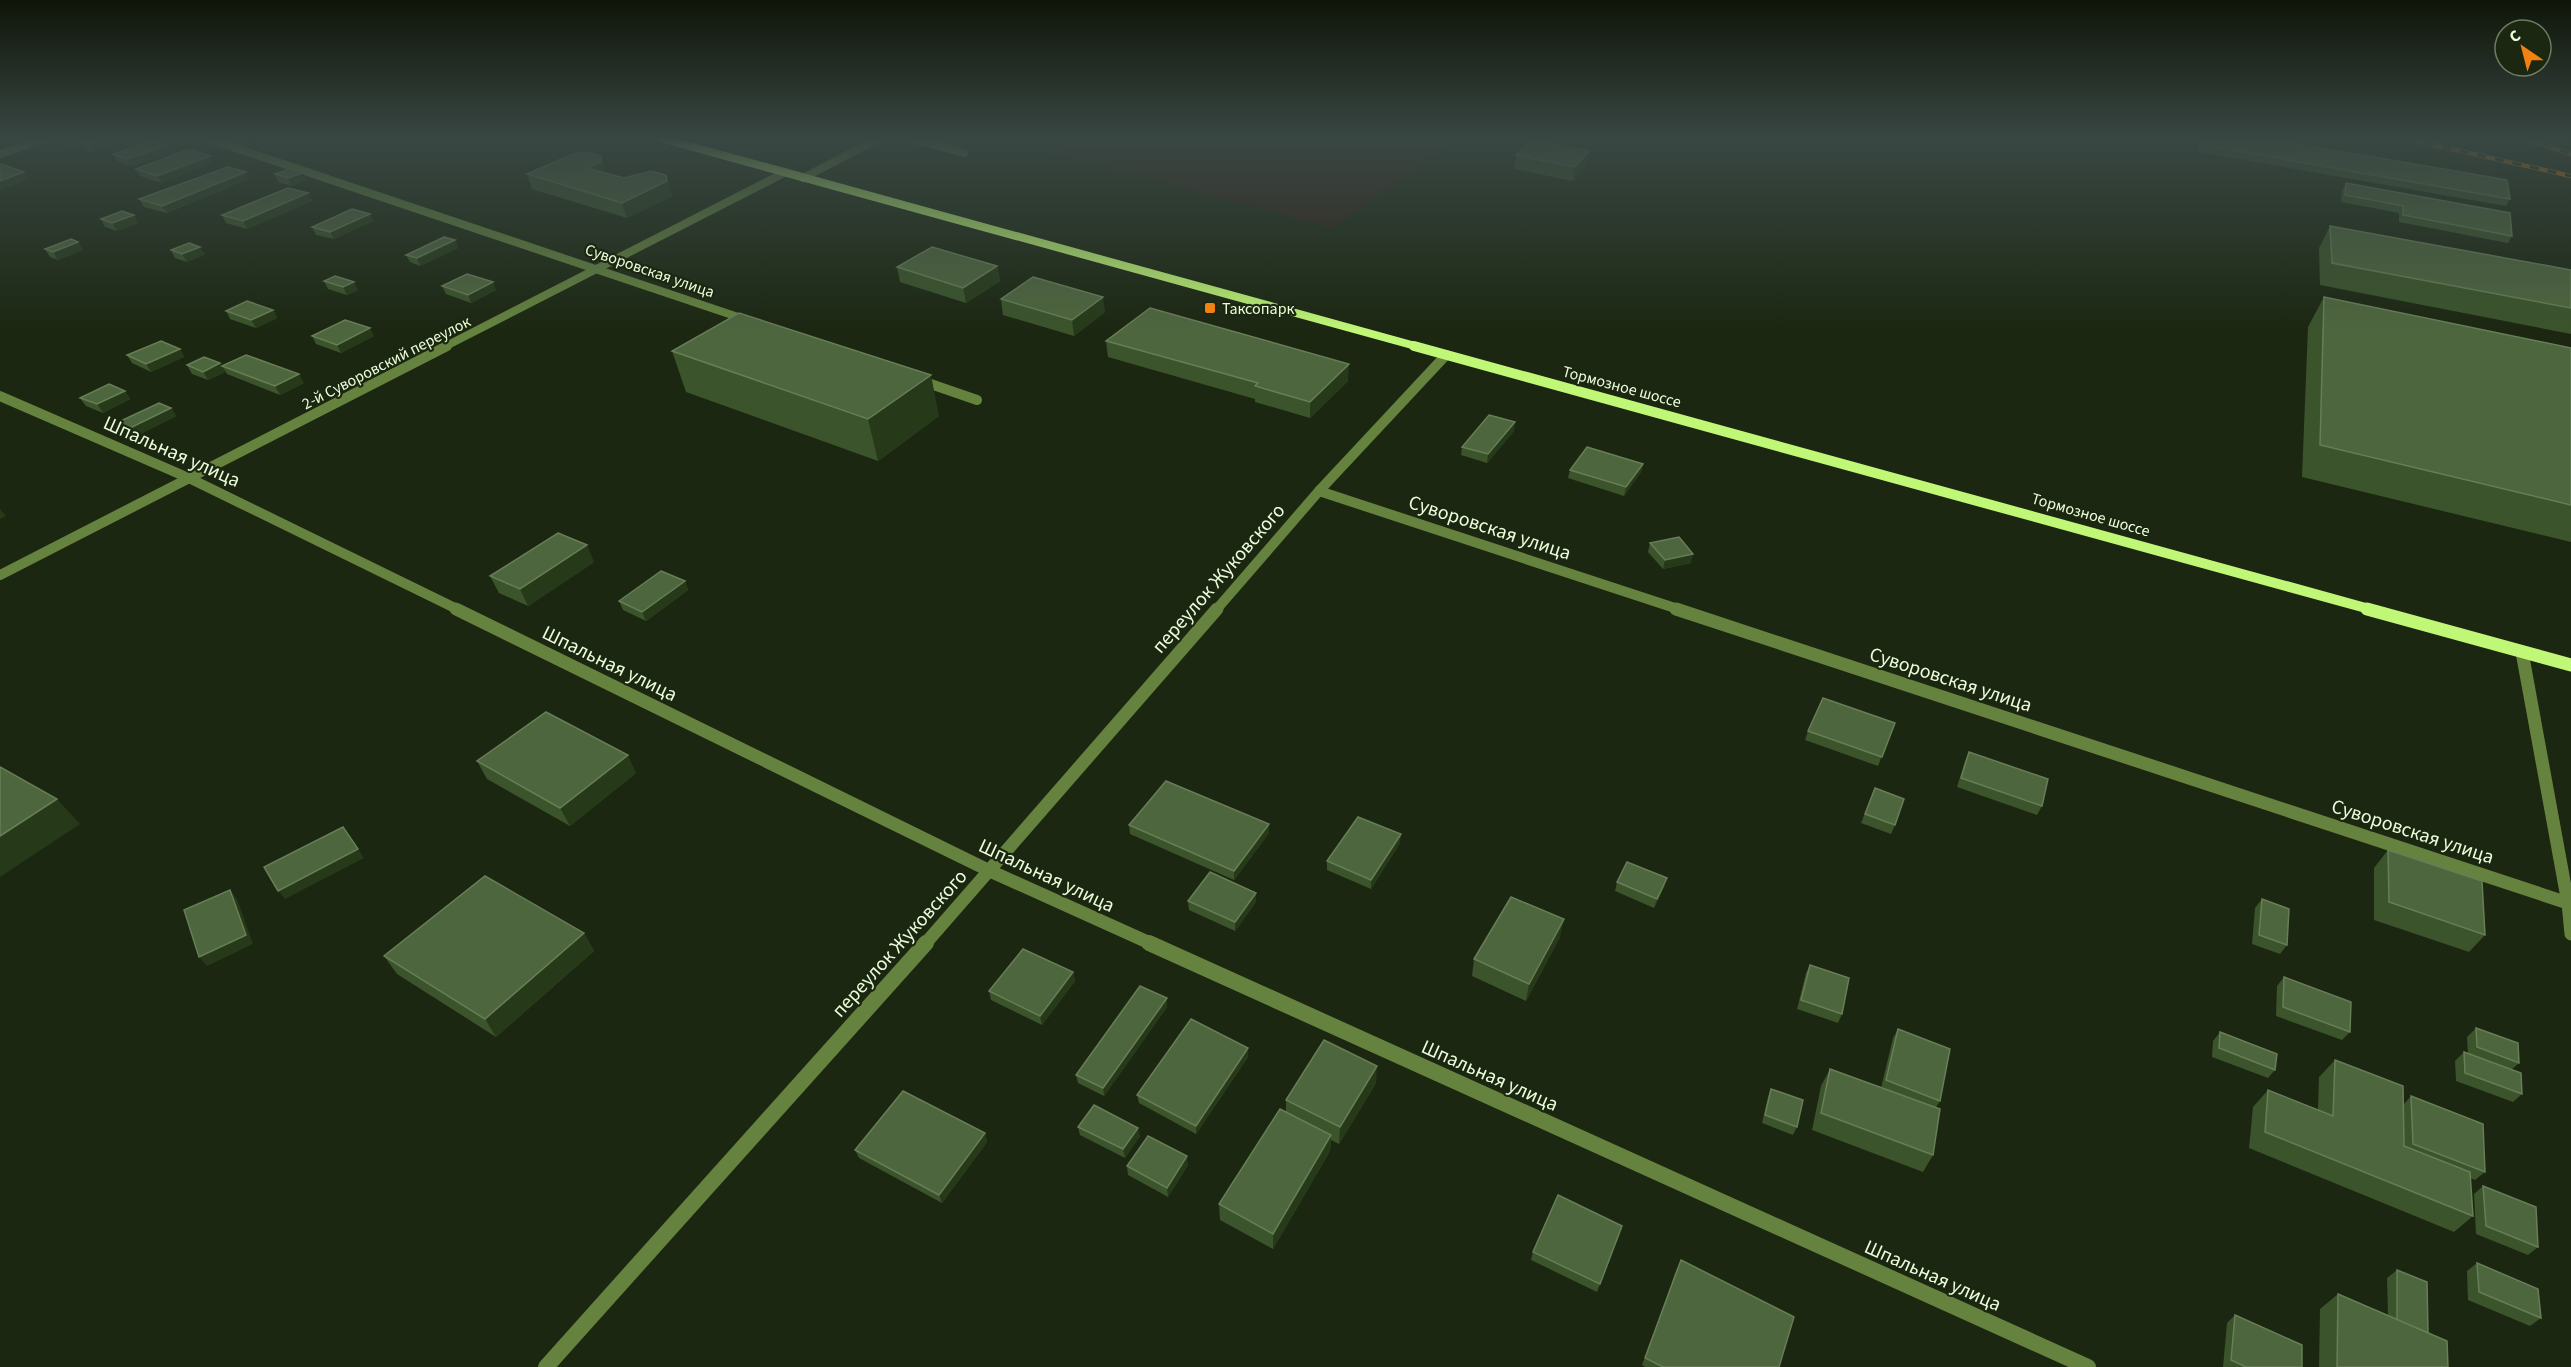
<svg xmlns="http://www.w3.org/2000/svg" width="2571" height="1367" viewBox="0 0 2571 1367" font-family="'Source Sans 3',sans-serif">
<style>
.green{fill:#311f15}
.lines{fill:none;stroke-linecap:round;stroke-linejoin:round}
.street-far3{stroke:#65833f;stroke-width:8}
.street-far2{stroke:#65833f;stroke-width:10}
.street-far1{stroke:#65833f;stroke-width:13}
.street{stroke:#65833f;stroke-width:16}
.secondary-far2{stroke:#c0f776;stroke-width:8}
.secondary-far1{stroke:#c0f776;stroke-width:10}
.secondary{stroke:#c0f776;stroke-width:13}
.rail-casing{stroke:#f18211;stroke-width:4.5}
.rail{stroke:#1b2711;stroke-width:3;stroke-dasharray:9;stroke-linecap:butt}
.wall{fill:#3b542b}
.shaded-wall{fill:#263a19}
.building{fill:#4e663e;stroke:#677e56;stroke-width:1.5}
.poi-dot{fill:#f18211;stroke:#1b2711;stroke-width:2}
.labels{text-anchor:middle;stroke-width:4.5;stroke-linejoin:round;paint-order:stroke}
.far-street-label{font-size:16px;fill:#ebfdda;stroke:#1b2711}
.far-poi-label{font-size:16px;fill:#ebfdda;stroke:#1b2711;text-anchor:start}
.street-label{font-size:20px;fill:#ebfdda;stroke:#1b2711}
</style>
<rect width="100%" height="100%" fill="#1b2711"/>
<polygon class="green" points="1077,139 1457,139 1332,228 1049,152"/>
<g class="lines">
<g class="street-far3">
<polyline points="209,139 750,321"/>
<polyline points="912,139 964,153"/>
<polyline points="0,154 44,139"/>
<polyline points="803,178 878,139"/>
<polyline points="444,347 784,173"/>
</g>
<g class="street-far2">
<polyline points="919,380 977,400"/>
<polyline points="0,396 191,479 459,610"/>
<polyline points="1319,491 1681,610"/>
<polyline points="0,575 447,346"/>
<polyline points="1216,610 1319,491 1446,355"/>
</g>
<g class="street-far1">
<polyline points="456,609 990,871 1152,944"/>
<polyline points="1676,609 2571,904"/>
<polyline points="2522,652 2568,903 2571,934"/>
<polyline points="925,944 1217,609"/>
</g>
<g class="street">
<polyline points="1149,943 2088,1367"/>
<polyline points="546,1367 926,943"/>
</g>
<polyline class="secondary-far2" points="664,139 1419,347"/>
<polyline class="secondary-far1" points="1414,346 2373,610"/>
<polyline class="secondary" points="2367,609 2571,665"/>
<g class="rail-casing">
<g id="rail">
<polyline points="2407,139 2571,176"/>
<polyline points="2526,139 2571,154"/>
</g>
</g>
<use href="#rail" class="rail"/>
</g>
<g class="wall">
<polygon points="58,139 130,139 130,140 93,152 84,149 82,146 75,148 61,144"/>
<polygon points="2201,139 2270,139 2510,199 2506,206 2198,152"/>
<polygon points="168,146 172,153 131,166 117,161 113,154"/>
<polygon points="1516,155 1586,165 1573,181 1514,169"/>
<polygon points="213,163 161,183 140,176 136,169"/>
<polygon points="605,170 605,173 624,178 666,175 672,196 627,218 532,189 527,174"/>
<polygon points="303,173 306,180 292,186 278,182 275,174"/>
<polygon points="249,179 167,213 144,207 139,199"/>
<polygon points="2346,183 2512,236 2508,243 2399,222 2399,213 2341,202 2342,191"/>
<polygon points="308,193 312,201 247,229 226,223 222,215"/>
<polygon points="370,214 373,221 334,239 316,235 312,227"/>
<polygon points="134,215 138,223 117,231 105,227 101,219"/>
<polygon points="2330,226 2571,270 2571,334 2320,285 2319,248"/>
<polygon points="455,240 458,248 420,266 410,262 406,255"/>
<polygon points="78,242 83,250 58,260 50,257 45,249"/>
<polygon points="171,250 205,254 187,262 175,258"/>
<polygon points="997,266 1000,281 966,303 900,282 897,267"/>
<polygon points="324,281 358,290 347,295 328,289"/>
<polygon points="442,286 496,290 471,303 446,294"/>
<polygon points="2324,297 2571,348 2571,542 2302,477 2308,327"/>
<polygon points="1001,299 1105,312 1074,336 1003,315"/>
<polygon points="273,310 277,318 256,328 230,319 226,311"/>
<polygon points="312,336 374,336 341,353 316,344"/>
<polygon points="1106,341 1348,381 1310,418 1255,402 1255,399 1108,357"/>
<polygon points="180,349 184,357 151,372 132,363 127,355"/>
<polygon points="672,351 939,416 878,461 686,392"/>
<polygon points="220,363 225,372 208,380 192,374 187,365"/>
<polygon points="222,366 304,383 280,395 227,374"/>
<polygon points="125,391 130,399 103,413 86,406 80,398"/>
<polygon points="171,408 176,416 132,438 119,433 114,424"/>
<polygon points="1514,431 1487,463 1461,455 1462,447"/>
<polygon points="1643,464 1641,472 1624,496 1568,478 1570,470"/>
<polygon points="1650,543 1691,563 1663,569 1648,552"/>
<polygon points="594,562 528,606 499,593 490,576"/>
<polygon points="685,581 688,590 646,621 623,610 619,601"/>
<polygon points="1895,723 1878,766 1805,740 1808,731"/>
<polygon points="1969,752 2042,806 2037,815 1957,787 1965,761"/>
<polygon points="477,761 636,773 570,826 487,779"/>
<polygon points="1875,788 1895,825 1891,834 1861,823"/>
<polygon points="1129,825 1269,833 1234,880 1130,834"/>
<polygon points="1400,843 1371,889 1327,870 1327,861"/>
<polygon points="2388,850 2485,935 2469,952 2374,920 2374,868"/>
<polygon points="1667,878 1664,887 1654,908 1615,891 1617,882"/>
<polygon points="2262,899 2287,945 2280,954 2252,944 2255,908"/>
<polygon points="1188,901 1256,902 1235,931 1189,910"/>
<polygon points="584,933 594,951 496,1037 397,974 384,956"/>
<polygon points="1560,937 1526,1001 1472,976 1474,959"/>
<polygon points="1810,965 1842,1014 1838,1023 1797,1009 1806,973"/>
<polygon points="1073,972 1075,981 1042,1025 991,1000 989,991"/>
<polygon points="2284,977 2350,1032 2342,1040 2276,1016 2277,986"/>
<polygon points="1167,1007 1104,1096 1078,1083 1076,1075"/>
<polygon points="2476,1028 2519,1063 2511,1070 2522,1094 2513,1102 2456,1081 2455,1061 2464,1052 2468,1054 2467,1037"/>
<polygon points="1898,1029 1940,1101 1936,1107 1933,1155 1923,1172 1812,1130 1821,1086 1830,1069 1881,1088 1893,1038"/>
<polygon points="2220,1032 2275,1070 2268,1078 2212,1057 2213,1041"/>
<polygon points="1248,1048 1248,1057 1196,1134 1139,1103 1137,1095"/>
<polygon points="2335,1060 2404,1104 2411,1096 2485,1172 2475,1180 2470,1178 2473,1216 2454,1232 2249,1148 2253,1107 2268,1090 2318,1110 2319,1077"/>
<polygon points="1376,1083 1339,1144 1331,1140 1330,1151 1273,1249 1220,1220 1219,1204 1286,1112 1286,1100"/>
<polygon points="1771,1089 1797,1127 1793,1135 1762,1123 1768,1097"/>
<polygon points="1078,1127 1140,1136 1125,1158 1080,1135"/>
<polygon points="985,1133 987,1142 942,1203 859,1158 855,1150"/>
<polygon points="1188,1165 1168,1197 1128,1175 1127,1166"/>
<polygon points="2483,1186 2538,1247 2528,1255 2476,1234 2474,1194"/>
<polygon points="1622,1226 1597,1292 1531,1260 1533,1252"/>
<polygon points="2477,1263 2541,1318 2530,1326 2468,1300 2467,1271"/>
<polygon points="1677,1268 1779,1367 1645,1367 1642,1365"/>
<polygon points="2397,1270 2428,1333 2448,1367 2319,1367 2320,1309 2338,1294 2388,1315 2387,1278"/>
<polygon points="2235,1315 2302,1367 2223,1367 2227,1323"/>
</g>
<g class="shaded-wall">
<polygon points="0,139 1,139 4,144 0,146"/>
<polygon points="76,139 101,139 80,142 82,146 75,148 71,141"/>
<polygon points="106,139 130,139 130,140 93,152 89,145"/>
<polygon points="168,146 172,153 131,166 127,159"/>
<polygon points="1589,151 1586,165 1573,181 1575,167"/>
<polygon points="210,156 213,163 161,183 157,176"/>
<polygon points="601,156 605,170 606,176 587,168"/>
<polygon points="24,172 28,180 0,190 0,181"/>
<polygon points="246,172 249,179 167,213 162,206"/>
<polygon points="303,173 306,180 292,186 288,178"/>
<polygon points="666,175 672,196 627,218 622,203"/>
<polygon points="308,193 312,201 247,229 243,221"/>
<polygon points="370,214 373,221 334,239 330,232"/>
<polygon points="134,215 138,223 117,231 112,223"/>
<polygon points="455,240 458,248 420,266 417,258"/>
<polygon points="78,242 83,250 58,260 53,252"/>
<polygon points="200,247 205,254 187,262 182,254"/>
<polygon points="997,266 1000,281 966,303 963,288"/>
<polygon points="354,282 358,290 347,295 343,287"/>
<polygon points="493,282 496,290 471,303 468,295"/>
<polygon points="1103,297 1105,312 1074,336 1072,320"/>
<polygon points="273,310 277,318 256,328 251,320"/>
<polygon points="370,328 374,336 341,353 337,345"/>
<polygon points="180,349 184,357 151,372 146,364"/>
<polygon points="220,363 225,372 208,380 203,372"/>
<polygon points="1349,364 1348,381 1310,418 1310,402"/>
<polygon points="299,374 304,383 280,395 275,386"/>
<polygon points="931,375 939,416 878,461 868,419"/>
<polygon points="125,391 130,399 103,413 97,404"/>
<polygon points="171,408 176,416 132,438 126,430"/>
<polygon points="1515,422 1514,431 1487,463 1488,454"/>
<polygon points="1643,464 1641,472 1624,496 1626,487"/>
<polygon points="0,509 6,516 0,519"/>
<polygon points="587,545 594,562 528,606 520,589"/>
<polygon points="1693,554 1691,563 1663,569 1665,560"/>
<polygon points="685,581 688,590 646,621 642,612"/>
<polygon points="628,755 636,773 570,826 560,808"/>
<polygon points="57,799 80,824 0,877 0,836"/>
<polygon points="1269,824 1269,833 1234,880 1234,871"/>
<polygon points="343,827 364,858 285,899 278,891"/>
<polygon points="1401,834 1400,843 1371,889 1371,880"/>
<polygon points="1667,878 1664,887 1654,908 1657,899"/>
<polygon points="230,890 237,899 253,944 207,966 199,957"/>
<polygon points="1256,893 1256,902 1235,931 1235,922"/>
<polygon points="1564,919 1560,937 1526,1001 1529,984"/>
<polygon points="584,933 594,951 496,1037 485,1019"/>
<polygon points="1073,972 1075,981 1042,1025 1040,1016"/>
<polygon points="1167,998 1167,1007 1104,1096 1103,1088"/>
<polygon points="1248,1048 1248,1057 1196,1134 1196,1126"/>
<polygon points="1377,1066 1376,1083 1339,1144 1340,1127"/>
<polygon points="1138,1128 1140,1136 1125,1158 1123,1149"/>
<polygon points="985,1133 987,1142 942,1203 939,1195"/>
<polygon points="1331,1135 1330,1151 1273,1249 1273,1234"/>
<polygon points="1187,1156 1188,1165 1168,1197 1167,1188"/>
</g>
<g class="building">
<polygon points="87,139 106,139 89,145 80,142"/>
<polygon points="2203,139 2270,139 2507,180 2510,199 2202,145"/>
<polygon points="154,140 168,146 127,159 113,154"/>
<polygon points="1531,140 1589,151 1575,167 1516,155"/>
<polygon points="189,149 210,156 157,176 136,169"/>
<polygon points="588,152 601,156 601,162 587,168 624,178 651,171 666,175 667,181 622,203 527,174 573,154"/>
<polygon points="0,164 24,172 0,181"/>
<polygon points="228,167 246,172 162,206 139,199"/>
<polygon points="290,169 303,173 288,178 275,174"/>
<polygon points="2346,183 2510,213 2512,236 2403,215 2403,206 2345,195"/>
<polygon points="288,188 308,193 243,221 222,215"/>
<polygon points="352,209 370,214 330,232 312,227"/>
<polygon points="122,211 134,215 112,223 101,219"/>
<polygon points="2330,226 2571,270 2571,308 2332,263"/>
<polygon points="444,237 455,240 417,258 406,255"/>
<polygon points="71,239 78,242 53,252 45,249"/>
<polygon points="189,243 200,247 182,254 171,250"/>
<polygon points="932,247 997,266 963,288 897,267"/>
<polygon points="467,274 493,282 468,295 442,286"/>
<polygon points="335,276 354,282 343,287 324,281"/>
<polygon points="1033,277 1103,297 1072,320 1001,299"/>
<polygon points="2324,297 2571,348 2571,505 2320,445"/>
<polygon points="247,301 273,310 251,320 226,311"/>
<polygon points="1150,308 1349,364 1310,402 1255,386 1258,383 1106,341"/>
<polygon points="739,313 931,375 868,419 672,351"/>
<polygon points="345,320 370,328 337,345 312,336"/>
<polygon points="161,341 180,349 146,364 127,355"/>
<polygon points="246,355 299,374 275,386 222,366"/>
<polygon points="204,357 220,363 203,372 187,365"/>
<polygon points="109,384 125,391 97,404 80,398"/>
<polygon points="159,403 171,408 126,430 114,424"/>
<polygon points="1489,415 1515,422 1488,454 1462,447"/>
<polygon points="1587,447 1643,464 1626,487 1570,470"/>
<polygon points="558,533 587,545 520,589 490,576"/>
<polygon points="1679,537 1693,554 1665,560 1650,543"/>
<polygon points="661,571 685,581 642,612 619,601"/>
<polygon points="1823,698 1895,723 1882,757 1808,731"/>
<polygon points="546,712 628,755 560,808 477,761"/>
<polygon points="1969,752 2048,779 2042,806 1961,778"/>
<polygon points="0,767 57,799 0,836"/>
<polygon points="1166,781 1269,824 1234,871 1129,825"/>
<polygon points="1875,788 1904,799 1895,825 1865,814"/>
<polygon points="1358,817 1401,834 1371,880 1327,861"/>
<polygon points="343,827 358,849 278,891 264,867"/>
<polygon points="2388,850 2482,881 2485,935 2389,902"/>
<polygon points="1627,862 1667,878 1657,899 1617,882"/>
<polygon points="1210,872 1256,893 1235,922 1188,901"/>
<polygon points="485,876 584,933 485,1019 384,956"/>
<polygon points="230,890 246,935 199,957 184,910"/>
<polygon points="1511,897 1564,919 1529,984 1474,959"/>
<polygon points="2262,899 2289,909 2287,945 2259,935"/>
<polygon points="1023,949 1073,972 1040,1016 989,991"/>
<polygon points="1810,965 1849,978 1842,1014 1801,1000"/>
<polygon points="2284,977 2351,1002 2350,1032 2283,1007"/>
<polygon points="1140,986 1167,998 1103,1088 1076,1075"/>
<polygon points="1191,1019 1248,1048 1196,1126 1137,1095"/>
<polygon points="2476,1028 2518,1043 2519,1063 2477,1047"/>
<polygon points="1898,1029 1950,1049 1940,1101 1886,1080"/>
<polygon points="2220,1032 2277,1054 2275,1070 2219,1048"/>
<polygon points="1324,1040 1377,1066 1340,1127 1286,1100"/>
<polygon points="2464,1052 2521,1073 2522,1094 2465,1073"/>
<polygon points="2335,1060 2403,1086 2404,1146 2470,1172 2473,1216 2265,1132 2268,1090 2333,1116"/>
<polygon points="1830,1069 1940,1109 1933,1155 1821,1113"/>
<polygon points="1771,1089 1803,1100 1797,1127 1765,1115"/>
<polygon points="903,1091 985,1133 939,1195 855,1150"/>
<polygon points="2411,1096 2483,1124 2485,1172 2413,1144"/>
<polygon points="1094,1105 1138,1128 1123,1149 1078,1127"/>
<polygon points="1280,1109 1331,1135 1273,1234 1219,1204"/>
<polygon points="1148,1136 1187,1156 1167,1188 1127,1166"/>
<polygon points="2483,1186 2536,1207 2538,1247 2486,1226"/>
<polygon points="1558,1195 1622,1226 1600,1284 1533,1252"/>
<polygon points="1681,1260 1794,1317 1779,1367 1663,1367 1645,1358"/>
<polygon points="2477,1263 2538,1289 2541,1318 2479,1292"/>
<polygon points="2397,1270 2427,1282 2428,1333 2397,1320"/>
<polygon points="2338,1294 2447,1341 2448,1367 2337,1367"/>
<polygon points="2235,1315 2302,1345 2302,1367 2246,1367 2231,1360"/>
</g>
<linearGradient id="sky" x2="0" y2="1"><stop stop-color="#0f1509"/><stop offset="0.42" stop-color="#394743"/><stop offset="1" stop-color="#394743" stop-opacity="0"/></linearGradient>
<rect width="2571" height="331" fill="url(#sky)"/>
<rect class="poi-dot" x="1204" y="302" width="12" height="12" rx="3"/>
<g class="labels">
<g class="far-street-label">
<text transform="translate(650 270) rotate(19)" y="6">Суворовская улица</text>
<text transform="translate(386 362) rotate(-27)" y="6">2-й Суворовский переулок</text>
<text transform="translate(1622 386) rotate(15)" y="6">Тормозное шоссе</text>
<text transform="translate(2091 514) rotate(16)" y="6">Тормозное шоссе</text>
</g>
<g class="far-poi-label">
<text x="1222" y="314">Таксопарк</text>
</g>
<g class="street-label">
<text transform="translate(172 451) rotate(24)" y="7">Шпальная улица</text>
<text transform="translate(1490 527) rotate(18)" y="7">Суворовская улица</text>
<text transform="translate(1218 578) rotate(-49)" y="7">переулок Жуковского</text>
<text transform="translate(610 663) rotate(26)" y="7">Шпальная улица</text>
<text transform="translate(1951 679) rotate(18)" y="7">Суворовская улица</text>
<text transform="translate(2413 831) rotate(18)" y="7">Суворовская улица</text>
<text transform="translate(1047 875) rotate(25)" y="7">Шпальная улица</text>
<text transform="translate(899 943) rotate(-48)" y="7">переулок Жуковского</text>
<text transform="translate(1490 1075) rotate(24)" y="7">Шпальная улица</text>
<text transform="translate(1933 1275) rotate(24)" y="7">Шпальная улица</text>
</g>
</g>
<g transform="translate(2523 48) rotate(325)"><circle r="28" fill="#1b2711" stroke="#6e7d61" stroke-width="1.5"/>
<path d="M0-4.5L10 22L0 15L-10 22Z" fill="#f18211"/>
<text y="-9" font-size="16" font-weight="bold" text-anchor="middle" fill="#ebfdda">С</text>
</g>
</svg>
